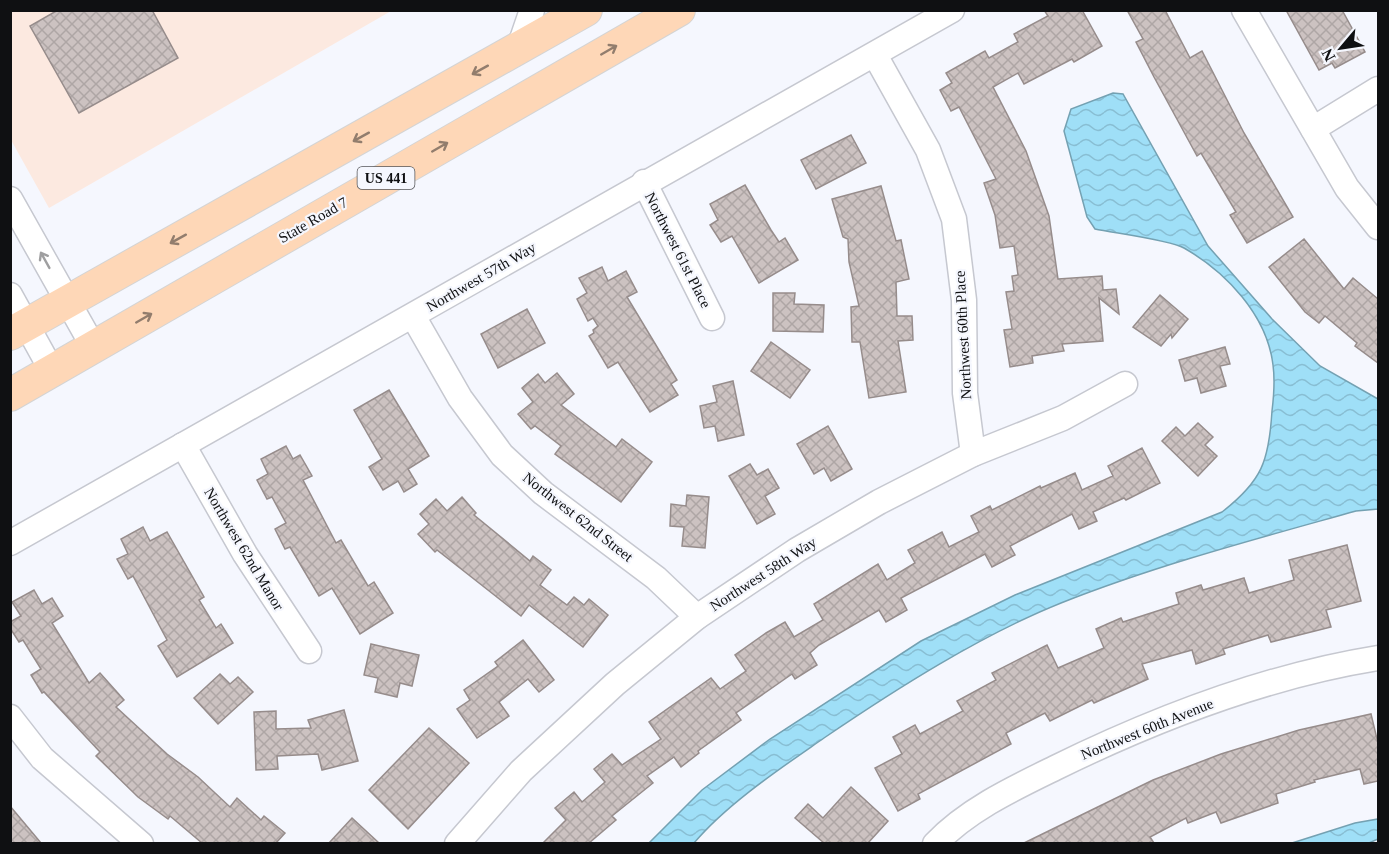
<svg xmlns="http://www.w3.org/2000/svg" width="1389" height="854" viewBox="0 0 1389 854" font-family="'Times New Roman',serif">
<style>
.commercial{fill:#fce9e0}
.water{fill:url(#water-waves);stroke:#74a1b2;stroke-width:1.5}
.building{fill:url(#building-cross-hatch);stroke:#968c8b;stroke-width:1.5}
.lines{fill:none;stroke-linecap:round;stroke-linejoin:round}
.minor-casing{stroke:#c6c8d0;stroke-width:27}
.major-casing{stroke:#d4d4d4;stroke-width:34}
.minor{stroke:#fff;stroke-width:24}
.major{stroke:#fed7b7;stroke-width:32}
.oneway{stroke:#927d6d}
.oneway2{stroke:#9f9fa0}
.labels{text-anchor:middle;stroke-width:4.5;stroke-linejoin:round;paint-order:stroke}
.shield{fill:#f5f7fe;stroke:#545559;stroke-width:1.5}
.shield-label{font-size:14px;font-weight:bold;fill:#0f1012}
.street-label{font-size:15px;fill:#0f1012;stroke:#f5f7fe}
</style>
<defs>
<pattern id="water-waves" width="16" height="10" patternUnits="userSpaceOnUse" patternTransform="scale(1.5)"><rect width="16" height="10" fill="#9fdff7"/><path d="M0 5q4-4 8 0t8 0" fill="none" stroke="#88bed3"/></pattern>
<pattern id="building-cross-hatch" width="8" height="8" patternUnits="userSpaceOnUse" patternTransform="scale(1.5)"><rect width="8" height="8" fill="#ccc2c1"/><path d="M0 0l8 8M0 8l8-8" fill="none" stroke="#aea6a5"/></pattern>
</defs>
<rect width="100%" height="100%" fill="#f5f7fe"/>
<polygon class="commercial" points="10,11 391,11 49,208 11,140"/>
<g class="water">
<path d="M 1113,93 L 1123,94 L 1208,246 L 1272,319 L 1320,366 L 1378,399 L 1378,509 L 1356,511 C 1256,539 1157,565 1061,603 C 981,635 896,689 824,738 C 781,768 728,803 694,843 L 649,843 L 702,790 L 770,739 L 921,641 L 1015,595 L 1222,512 C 1262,481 1269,461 1272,411 C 1274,395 1275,380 1273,365 C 1267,315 1226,272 1184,248 C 1170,240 1114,233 1095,229 L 1087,217 L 1064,131 L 1071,109 Z"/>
<polygon points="1378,819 1378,839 1369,843 1292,843 1355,823"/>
</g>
<g class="building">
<polygon points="58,10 152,10 178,58 79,113 30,26"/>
<polygon points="1044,10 1082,10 1102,46 1074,62 1072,59 1024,84 1018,73 993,87 1026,151 1049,216 1058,279 1102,276 1103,290 1116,289 1119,314 1099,298 1103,341 1062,344 1064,351 1032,356 1033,363 1010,367 1004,330 1012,329 1006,292 1014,291 1012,276 1018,275 1014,246 1000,248 995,215 984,183 996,179 959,107 951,111 940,90 952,83 946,73 985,51 989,58 1018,42 1014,34 1048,16"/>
<polygon points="1127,10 1165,10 1190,58 1202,51 1244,133 1293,217 1247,243 1230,215 1236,212 1201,153 1197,156 1154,77 1136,42 1143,39"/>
<polygon points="1286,10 1342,10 1365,52 1335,68 1332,63 1319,70"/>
<polygon points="851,135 866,163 816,189 801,160"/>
<polygon points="745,185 771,230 779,242 785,238 798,260 759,283 732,236 721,242 710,225 718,220 710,204"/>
<polygon points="881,186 896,241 901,240 909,279 896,282 897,316 912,316 913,340 898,341 906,392 869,398 860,342 852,342 851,307 859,306 849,262 848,239 843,237 832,199"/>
<polygon points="1304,239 1344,289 1353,278 1378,299 1378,363 1355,346 1357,343 1325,316 1319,323 1305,312 1269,267"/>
<polygon points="602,267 608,281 626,271 637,292 627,297 677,380 671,384 678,395 650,412 618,362 608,368 589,336 594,333 593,330 598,326 593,318 588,321 577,299 587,293 579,278"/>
<polygon points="773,293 795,293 794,304 824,305 823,332 773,331"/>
<polygon points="1160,295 1188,319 1172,338 1171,334 1161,346 1133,327"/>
<polygon points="527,309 545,343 498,368 481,334"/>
<polygon points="771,342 810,370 790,398 751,371"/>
<polygon points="1225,347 1230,364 1220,366 1226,386 1201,393 1197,378 1185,381 1179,360"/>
<polygon points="557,373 574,394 561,405 616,447 622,439 652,462 621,502 555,454 561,446 535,426 531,429 518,414 533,402 522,388 538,374 545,383"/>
<polygon points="733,381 744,435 718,441 715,426 704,428 700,406 717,402 713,386"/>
<polygon points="389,390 429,456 408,469 417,484 404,492 398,481 383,490 369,467 382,459 354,410"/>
<polygon points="1198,423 1213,437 1205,445 1217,456 1198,476 1162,441 1176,427 1185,436"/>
<polygon points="828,426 852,469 831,481 824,468 814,474 797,444"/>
<polygon points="286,446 293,459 300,455 312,476 303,480 336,543 341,540 368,586 374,582 393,613 360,634 332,588 319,596 290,547 285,549 275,529 286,523 272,497 267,499 257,480 268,474 261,459"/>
<polygon points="1142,448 1160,483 1126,500 1124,498 1093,512 1097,521 1079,529 1072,514 1010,546 1015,555 992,567 985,554 901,598 907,610 886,622 879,610 819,645 810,653 817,665 795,679 792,674 736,713 741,720 698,751 699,753 681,767 674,757 647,776 653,783 612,816 616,820 589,843 543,843 566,820 555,808 574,792 582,802 605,782 594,769 612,754 622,765 661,739 649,722 711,678 720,689 746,671 735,655 766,633 785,622 794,637 823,620 814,604 878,564 887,580 915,563 908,550 942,532 949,547 979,532 971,516 990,506 992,510 1040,486 1041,488 1075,473 1082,490 1113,476 1108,466"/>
<polygon points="750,464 757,475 768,469 779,488 765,496 775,514 757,524 729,476"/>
<polygon points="687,495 709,497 705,548 682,546 684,527 670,526 671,504 686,506"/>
<polygon points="462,497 476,513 474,515 530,561 533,556 551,570 540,585 567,605 574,597 584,605 589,599 608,615 583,647 529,605 521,616 437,550 435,552 418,534 429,524 420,514 436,499 447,511"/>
<polygon points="143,527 150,541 167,532 204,597 199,600 216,628 221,624 233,643 177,677 158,646 167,640 133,576 128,579 117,559 128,554 121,539"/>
<polygon points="1347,545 1361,601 1326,610 1331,627 1271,642 1268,635 1223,649 1225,654 1196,664 1192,650 1142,664 1148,679 1094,703 1092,700 1050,721 1045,713 1006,733 1011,744 918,794 920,799 898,811 875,768 902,754 893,737 915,725 920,734 963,711 957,701 996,680 992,673 1047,645 1058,668 1104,648 1096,629 1121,618 1123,622 1179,604 1176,593 1201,585 1203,590 1244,578 1249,593 1294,580 1289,560"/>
<polygon points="34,590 42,604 52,598 63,616 52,623 89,683 100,673 124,700 116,707 167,754 198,777 230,807 237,798 261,820 264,816 285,833 276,843 202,843 170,816 168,819 138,797 96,756 100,752 44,692 42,693 31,675 41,669 23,640 19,642 10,628 10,622 21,616 12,602"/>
<polygon points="523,640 554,680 539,692 528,679 499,702 509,716 477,738 457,709 470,700 464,690 498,666 495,662"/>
<polygon points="371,644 419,655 412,686 400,683 397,697 375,692 378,678 364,675"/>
<polygon points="220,674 230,684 238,677 253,692 218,724 194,698"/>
<polygon points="344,710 358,761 322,770 318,754 277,756 278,769 256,770 254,712 276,711 276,729 311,728 308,720"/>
<polygon points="1371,714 1378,743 1378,781 1364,784 1360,769 1314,780 1315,782 1276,794 1278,803 1221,823 1216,812 1188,823 1186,818 1150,837 1154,843 1024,843 1153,780 1221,754 1299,730"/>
<polygon points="429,728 469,763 408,829 369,790"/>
<polygon points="851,787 888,821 868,843 824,843 795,818 808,804 823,818"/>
<polygon points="10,806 41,843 10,843"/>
<polygon points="352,818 379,843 329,843"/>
</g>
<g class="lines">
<g class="minor-casing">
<g id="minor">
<polyline points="1244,10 1347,188 1378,227"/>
<polyline points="519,48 532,10"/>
<polyline points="875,55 928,150 954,219 964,300 965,393 973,454"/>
<polyline points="1313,129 1378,89"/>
<polyline points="644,182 712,318"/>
<polyline points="10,199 94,348"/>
<polyline points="10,295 52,371"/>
<polyline points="413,316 460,398 502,455 543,493 656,578 697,617"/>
<polyline points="183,445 245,554 309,651"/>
<polyline points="10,543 952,10"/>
<polyline points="10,717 42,758 141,844"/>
<polyline points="457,844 521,771 615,684 697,617 797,550 879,502 973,454 1063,418 1125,384"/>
<path d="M 935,844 C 967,810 1014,788 1055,768 C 1157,718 1266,676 1378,658"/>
</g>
</g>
<g class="major-casing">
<g id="major">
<polyline points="10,334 586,10"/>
<polyline points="10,395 679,10"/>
</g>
</g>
<use href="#minor" class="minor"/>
<use href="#major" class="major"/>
</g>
<defs><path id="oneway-shaft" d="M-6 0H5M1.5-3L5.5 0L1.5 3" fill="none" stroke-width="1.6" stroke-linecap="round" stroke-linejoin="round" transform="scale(1.5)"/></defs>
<g class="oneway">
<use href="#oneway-shaft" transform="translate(609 50) rotate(-30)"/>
<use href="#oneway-shaft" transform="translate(480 70) rotate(151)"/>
<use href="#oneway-shaft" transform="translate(361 137) rotate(151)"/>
<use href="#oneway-shaft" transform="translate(440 147) rotate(-30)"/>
<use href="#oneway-shaft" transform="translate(178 239) rotate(151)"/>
<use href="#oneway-shaft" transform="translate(144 318) rotate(-30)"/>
</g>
<use class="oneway2" href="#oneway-shaft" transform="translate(45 260) rotate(-119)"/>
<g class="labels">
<rect class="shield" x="357.5" y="167" width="57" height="22" rx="4.5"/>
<g class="shield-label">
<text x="386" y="183">US 441</text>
</g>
<g class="street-label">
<text transform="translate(313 220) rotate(-30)" y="5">State Road 7</text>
<text transform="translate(678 250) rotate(63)" y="5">Northwest 61st Place</text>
<text transform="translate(481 277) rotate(-30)" y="5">Northwest 57th Way</text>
<text transform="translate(963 335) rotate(-93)" y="5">Northwest 60th Place</text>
<text transform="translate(578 517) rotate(38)" y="5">Northwest 62nd Street</text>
<text transform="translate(244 549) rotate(59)" y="5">Northwest 62nd Manor</text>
<text transform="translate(763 574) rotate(-33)" y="5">Northwest 58th Way</text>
<text transform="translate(1147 729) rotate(-22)" y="5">Northwest 60th Avenue</text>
</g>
</g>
<rect width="1389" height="854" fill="none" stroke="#0f1012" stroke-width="24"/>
<g transform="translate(1341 48) rotate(241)" stroke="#f5f7fe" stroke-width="4.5" paint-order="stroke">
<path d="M0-4.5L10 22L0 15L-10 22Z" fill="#0f1012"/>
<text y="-9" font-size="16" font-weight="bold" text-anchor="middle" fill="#0f1012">N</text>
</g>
</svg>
